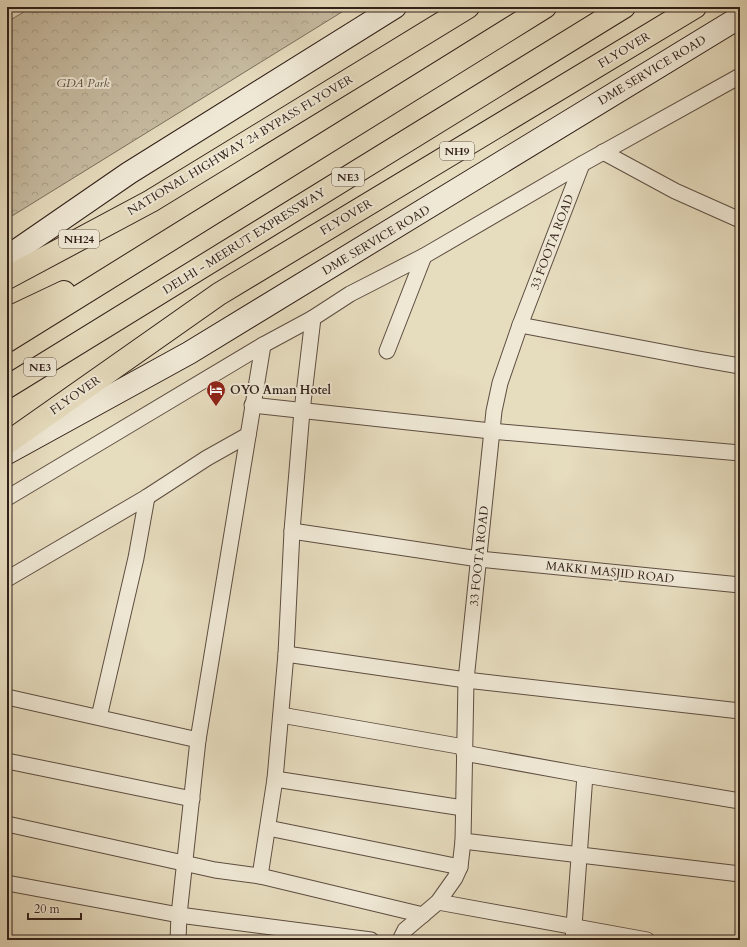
<svg xmlns="http://www.w3.org/2000/svg" width="747" height="947" viewBox="0 0 747 947" font-family="Cardo,serif">
<style>
.forest{fill:url(#forest-crowns);stroke:#7c6e5d}
.lines{fill:none;stroke-linecap:round;stroke-linejoin:round}
.street-casing{stroke:#5e4e42;stroke-width:17}
.secondary-casing{stroke:#301f18;stroke-width:24}
.highway-casing{stroke:#301f18;stroke-width:24}
.street{stroke:#efe8d5;stroke-width:15}
.secondary{stroke:#efe8d5;stroke-width:22}
.highway{stroke:#e6dcbe;stroke-width:22}
.labels{text-anchor:middle;stroke-width:4;stroke-linejoin:round;paint-order:stroke}
.shield{fill:#efe8d5;stroke:#695b51;stroke-width:1}
.shield-label{font-size:11px;font-weight:bold;fill:#301f18}
.street-label{font-size:12px;fill:#301f18;stroke:#efe8d5}
.park-label{font-size:12px;font-style:italic;fill:#5d4e41;stroke:#efe8d5}
.poi-label{font-size:12px;font-weight:bold;fill:#301f18;stroke:#efe8d5;text-anchor:start}
</style>
<defs>
<pattern id="forest-crowns" width="20" height="18" patternUnits="userSpaceOnUse"><rect width="20" height="18" fill="#c7bca2"/><path d="M2 6a3 3 0 1 1 6 0M12 15a3 3 0 1 1 6 0" fill="none" stroke="#aba18b"/></pattern>
</defs>
<rect width="100%" height="100%" fill="#e6dcbe"/>
<filter id="stains"><feTurbulence type="fractalNoise" baseFrequency=".005" numOctaves="4"/><feColorMatrix values="0 0 0 0 .2 0 0 0 0 .09 0 0 0 0 .02 0 0 0 .5 -.17"/></filter>
<radialGradient id="worn" r=".72"><stop offset=".6" stop-color="#630" stop-opacity="0"/><stop offset="1" stop-color="#630" stop-opacity=".3"/></radialGradient>
<polygon class="forest" points="32,7 350,7 7,219 7,22"/>
<g class="lines">
<g class="street-casing">
<g id="street">
<polyline points="603,152 675,191 740,220"/>
<polyline points="520,325 699,359 740,366"/>
<polyline points="387,351 424,256"/>
<polyline points="252,405 491,431 740,453"/>
<polyline points="7,498 263,345 313,318 350,294 424,256 582,164 740,76"/>
<polyline points="292,531 479,559 740,585"/>
<polyline points="7,579 147,497 207,458 248,435"/>
<polyline points="286,654 466,680 740,711"/>
<polyline points="7,697 198,740"/>
<polyline points="281,715 464,747"/>
<polyline points="99,717 136,558 147,497"/>
<polyline points="464,753 585,775 740,801"/>
<polyline points="7,761 192,799"/>
<polyline points="275,779 463,808"/>
<polyline points="7,824 215,870 260,876 423,915"/>
<polyline points="268,828 460,867"/>
<polyline points="463,841 740,874"/>
<polyline points="260,876 275,779 286,654 292,531 302,411 313,318"/>
<polyline points="7,883 179,915 371,940"/>
<polyline points="438,902 647,940"/>
<polyline points="178,940 179,915 198,740 263,345"/>
<polyline points="400,940 405,930 438,902 455,878 460,867 463,841 466,680 494,411 500,383 520,325 582,164"/>
<polyline points="573,940 585,775"/>
</g>
</g>
<g class="secondary-casing">
<g id="secondary">
<polyline points="7,257 129,173 395,7"/>
<polyline points="7,453 189,353 740,17"/>
</g>
</g>
<g class="highway-casing">
<g id="highway">
<polyline points="7,278 151,201 468,7"/>
<polyline points="7,319 64,292"/>
<polyline points="7,341 545,7"/>
<polyline points="7,387 624,7"/>
<polyline points="7,443 219,294 695,7"/>
</g>
</g>
<use href="#street" class="street"/>
<use href="#secondary" class="secondary"/>
<use href="#highway" class="highway"/>
</g>
<defs>
<g id="hotel-pin" transform="scale(1)"><path d="M0 17L-7.5 6A9.5 9.5 0 1 1 7.5 6Z" fill="#8f2418" stroke="#efe8d5"/><path d="M-6-4.5h1.5V1H6V5H4.5V3h-9V5H-6ZM-4 0a1.8 1.8 0 1 1 3.6 0ZM.5 0V-2.5h3Q6-2.5 6 0Z" fill="#fff"/></g>
</defs>
<g fill-rule="evenodd">
<use href="#hotel-pin" x="216" y="390"/>
</g>
<g class="labels">
<g class="shield">
<rect x="440" y="142" width="34" height="18" rx="3"/>
<rect x="332" y="168" width="32" height="18" rx="3"/>
<rect x="59" y="230" width="40" height="18" rx="3"/>
<rect x="24" y="358" width="32" height="18" rx="3"/>
</g>
<g class="shield-label">
<text x="457" y="155">NH9</text>
<text x="348" y="181">NE3</text>
<text x="79" y="243">NH24</text>
<text x="40" y="371">NE3</text>
</g>
<g class="street-label">
<text transform="translate(624 50) rotate(-31)" y="4">FLYOVER</text>
<text transform="translate(652 70) rotate(-31)" y="4">DME SERVICE ROAD</text>
<text transform="translate(240 145) rotate(-31)" y="4">NATIONAL HIGHWAY 24 BYPASS FLYOVER</text>
<text transform="translate(346 217) rotate(-31)" y="4">FLYOVER</text>
<text transform="translate(376 240) rotate(-31)" y="4">DME SERVICE ROAD</text>
<text transform="translate(244 241) rotate(-32)" y="4">DELHI - MEERUT EXPRESSWAY</text>
<text transform="translate(552 242) rotate(-69)" y="4">33 FOOTA ROAD</text>
<text transform="translate(75 395) rotate(-35)" y="4">FLYOVER</text>
<text transform="translate(479 556) rotate(-84)" y="4">33 FOOTA ROAD</text>
<text transform="translate(610 572) rotate(6)" y="4">MAKKI MASJID ROAD</text>
</g>
<g class="park-label">
<text x="83" y="87">GDA Park</text>
</g>
<g class="poi-label">
<text x="230" y="394">OYO Aman Hotel</text>
</g>
</g>
<rect width="747" height="947" fill="none" stroke="#e6dcbe" stroke-width="24"/>
<rect x="8" y="8" width="731" height="931" fill="none" stroke="#301f18" stroke-width="2"/>
<rect x="12" y="12" width="723" height="923" fill="none" stroke="#301f18"/>
<path d="M28 913v6h53v-6" fill="none" stroke="#301f18" stroke-width="2"/>
<text x="34" y="913" font-size="12" fill="#301f18" stroke="#efe8d5" stroke-width="3" paint-order="stroke">20 m</text>
<rect width="100%" height="100%" filter="url(#stains)"/>
<rect width="100%" height="100%" fill="url(#worn)"/>
</svg>
